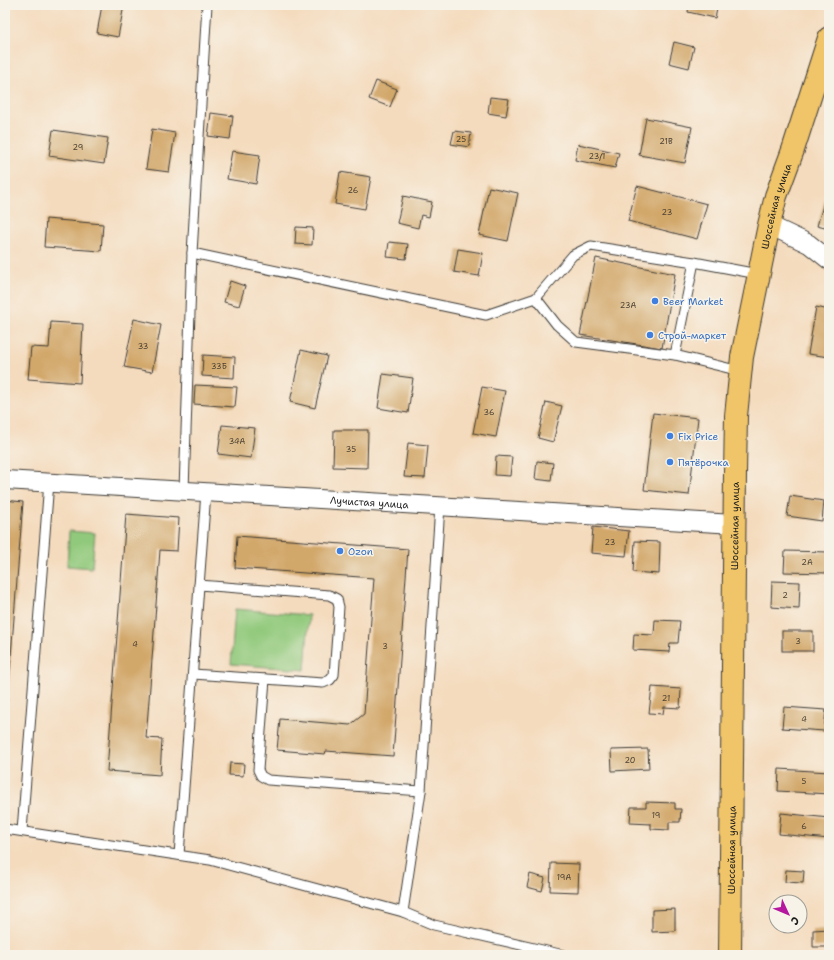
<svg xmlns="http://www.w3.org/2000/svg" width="834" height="960" viewBox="0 0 834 960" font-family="'Shantell Sans',sans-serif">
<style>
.green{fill:#91c97c;stroke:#56724c}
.building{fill:#d2a76a}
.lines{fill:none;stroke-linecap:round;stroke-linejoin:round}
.service-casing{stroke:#3c3934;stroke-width:11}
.minor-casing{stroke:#3c3934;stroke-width:20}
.primary-casing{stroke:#3c3934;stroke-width:24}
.service{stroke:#fff;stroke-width:9}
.minor{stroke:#fff;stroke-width:18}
.primary{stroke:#f0c469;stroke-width:22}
.shop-dot{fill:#3f7fe0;stroke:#f7f3e8;stroke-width:1.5}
.labels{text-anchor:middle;stroke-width:3;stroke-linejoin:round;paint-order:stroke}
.number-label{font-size:8px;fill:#4a3f30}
.street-label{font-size:10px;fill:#1c1c1c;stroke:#f7f3e8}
.shop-label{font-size:10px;fill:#366cbe;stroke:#f7f3e8;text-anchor:start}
</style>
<rect width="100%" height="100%" fill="#f7f3e8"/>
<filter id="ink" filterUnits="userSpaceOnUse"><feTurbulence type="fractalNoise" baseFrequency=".025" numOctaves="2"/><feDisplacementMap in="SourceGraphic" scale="8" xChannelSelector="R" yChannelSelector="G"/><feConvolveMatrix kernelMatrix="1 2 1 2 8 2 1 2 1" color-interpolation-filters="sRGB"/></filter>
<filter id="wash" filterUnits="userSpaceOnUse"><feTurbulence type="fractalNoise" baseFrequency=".012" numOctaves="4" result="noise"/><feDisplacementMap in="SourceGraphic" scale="16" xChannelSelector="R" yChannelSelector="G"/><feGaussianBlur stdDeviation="0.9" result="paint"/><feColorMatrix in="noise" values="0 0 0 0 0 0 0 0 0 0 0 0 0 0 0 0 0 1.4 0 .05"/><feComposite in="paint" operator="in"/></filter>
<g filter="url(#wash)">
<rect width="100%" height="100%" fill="#f4dbbe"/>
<g class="green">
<polygon points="69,531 95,533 92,568 67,566"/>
<polygon points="235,609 309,615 305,670 231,664"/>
</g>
<g id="blocks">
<g class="building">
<polygon points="102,5 124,5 118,37 97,33"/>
<polygon points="689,5 718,5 715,18 688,12"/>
<polygon points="674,42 694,47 689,68 669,63"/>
<polygon points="376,81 397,89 390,107 369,99"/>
<polygon points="490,97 509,99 506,116 488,113"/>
<polygon points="211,113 233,116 230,139 208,136"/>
<polygon points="646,118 692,127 685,163 639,155"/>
<polygon points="152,129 175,133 169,172 146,169"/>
<polygon points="53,130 108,138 104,164 49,156"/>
<polygon points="454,131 471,133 469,147 451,144"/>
<polygon points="578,144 619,153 615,168 575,160"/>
<polygon points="232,151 260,155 256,184 227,179"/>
<polygon points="340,172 371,177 365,209 335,204"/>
<polygon points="829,185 829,229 817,226"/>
<polygon points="637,186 707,204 697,239 628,221"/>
<polygon points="489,187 518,193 508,241 479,235"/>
<polygon points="403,196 432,202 429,217 421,215 418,228 397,223"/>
<polygon points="46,219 103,224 101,251 44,247"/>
<polygon points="296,227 313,228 312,245 295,244"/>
<polygon points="389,242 408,244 406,259 387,257"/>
<polygon points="458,249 483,253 479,276 454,272"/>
<polygon points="596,258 675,274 662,348 580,335"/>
<polygon points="230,281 245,286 239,306 224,302"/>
<polygon points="816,307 829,310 829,357 808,354"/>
<polygon points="134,319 161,325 152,372 124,367"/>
<polygon points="51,322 83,324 80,383 28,379 31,347 49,348"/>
<polygon points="301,350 327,356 315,408 290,402"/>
<polygon points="203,355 235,357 234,378 202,376"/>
<polygon points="383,374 413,378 408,413 378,408"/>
<polygon points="195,385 237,387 235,407 194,404"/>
<polygon points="482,387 505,391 496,437 473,433"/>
<polygon points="546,402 562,406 553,442 538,438"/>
<polygon points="653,413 698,418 689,495 644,490"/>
<polygon points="222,425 255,428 251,458 218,454"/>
<polygon points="334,430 368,430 367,468 333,467"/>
<polygon points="408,443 428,445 425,478 404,477"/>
<polygon points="496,456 512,457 510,476 495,475"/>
<polygon points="537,461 553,463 551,481 535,479"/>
<polygon points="790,496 824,501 822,521 787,516"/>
<polygon points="5,500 23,502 6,721 5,721"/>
<polygon points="126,514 179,518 177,551 160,550 149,700 146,738 162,739 160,775 107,771"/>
<polygon points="593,527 629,531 626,556 591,553"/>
<polygon points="237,536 408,549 393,756 326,751 325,754 277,750 280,719 350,725 364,714 374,578 235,568"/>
<polygon points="635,541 660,542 659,574 633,572"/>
<polygon points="785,551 829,552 829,573 784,572"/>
<polygon points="772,581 800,582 799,609 771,607"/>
<polygon points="655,620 680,621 678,643 670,643 669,652 633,650 634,634 654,635"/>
<rect x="782" y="631" width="31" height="20"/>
<polygon points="652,687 681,689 680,708 664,707 663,714 649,713"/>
<polygon points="784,707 826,710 824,731 782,728"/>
<polygon points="648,749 649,769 612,771 611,750"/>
<polygon points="230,763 244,764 243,776 229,775"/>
<polygon points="779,769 829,772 829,794 778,791"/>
<polygon points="646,802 675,803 675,809 681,809 680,822 669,822 669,830 651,829 651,824 630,823 631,807 646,807"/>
<polygon points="781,813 829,818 829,839 779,834"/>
<polygon points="551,863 579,864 578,892 550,891"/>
<polygon points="786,870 804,871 803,883 785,882"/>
<polygon points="530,874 545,878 542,891 527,887"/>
<polygon points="675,909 675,931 652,932 652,910"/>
<polygon points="829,929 829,947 813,947 813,930"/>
</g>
</g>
</g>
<g filter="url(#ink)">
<use href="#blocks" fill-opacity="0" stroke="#3c3934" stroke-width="1"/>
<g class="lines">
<g class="service-casing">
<g id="service">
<polyline points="192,253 486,315 536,298 573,255 591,246 694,262"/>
<polyline points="536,298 557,325 576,342 675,355"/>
<polyline points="740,371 675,355 694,262 758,274"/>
<polyline points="184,490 192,253 207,5"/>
<polyline points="193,674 323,683 330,680 334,675 339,607 337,599 329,595 199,585"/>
<polyline points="265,679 258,770 261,776 268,780 421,791"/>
<polyline points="5,829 210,860 403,912 421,791 440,506"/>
<polyline points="22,831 49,482"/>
<polyline points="179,855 206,492"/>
<polyline points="403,912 434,925 564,955"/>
</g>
</g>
<g class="minor-casing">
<g id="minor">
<polyline points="769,225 809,244 829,260"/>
<path id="s1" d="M 5,480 L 734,524"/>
</g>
</g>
<g class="primary-casing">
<g id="primary">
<path id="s2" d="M 730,955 L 735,474 L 736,416 L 742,357 L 769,225 L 776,196 L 793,150 L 829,38"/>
</g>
</g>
<use href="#service" class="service"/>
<use href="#minor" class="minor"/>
<use href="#primary" class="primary"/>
</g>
</g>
<g class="shop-dot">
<circle cx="655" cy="301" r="4"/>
<circle cx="650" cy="335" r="4"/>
<circle cx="670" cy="436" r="4"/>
<circle cx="670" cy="462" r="4"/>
<circle cx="340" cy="551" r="4"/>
</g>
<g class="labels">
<g class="number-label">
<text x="461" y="142">25</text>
<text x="666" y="144">21В</text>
<text x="78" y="150">29</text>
<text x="597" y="159">23/1</text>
<text x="353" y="193">26</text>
<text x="667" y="215">23</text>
<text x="628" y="308">23А</text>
<text x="143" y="349">33</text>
<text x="219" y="369">33Б</text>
<text x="489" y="415">36</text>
<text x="237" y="444">34А</text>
<text x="351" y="452">35</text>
<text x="610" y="545">23</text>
<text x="807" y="565">2А</text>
<text x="785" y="598">2</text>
<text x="798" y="644">3</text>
<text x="135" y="647">4</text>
<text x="385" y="649">3</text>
<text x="666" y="701">21</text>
<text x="804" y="722">4</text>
<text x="630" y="763">20</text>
<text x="804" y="784">5</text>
<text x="656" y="818">19</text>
<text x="804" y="829">6</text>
<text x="564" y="880">19А</text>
</g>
<g class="street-label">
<text dy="4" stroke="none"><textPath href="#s2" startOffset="753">Шоссейная улица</textPath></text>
<text dy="4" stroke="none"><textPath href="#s1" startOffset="365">Лучистая улица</textPath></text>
<text dy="4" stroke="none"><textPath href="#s2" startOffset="429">Шоссейная улица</textPath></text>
<text dy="4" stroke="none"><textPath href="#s2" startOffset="105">Шоссейная улица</textPath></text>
</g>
<g class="shop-label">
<text x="663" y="305">Beer Market</text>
<text x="658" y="339">Строй-маркет</text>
<text x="678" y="440">Fix Price</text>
<text x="678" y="466">Пятёрочка</text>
<text x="348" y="555">Ozon</text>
</g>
</g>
<rect width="834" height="960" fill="none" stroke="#f7f3e8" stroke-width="20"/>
<g transform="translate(788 914) rotate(134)"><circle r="19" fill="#f7f3e8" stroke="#9f9d96"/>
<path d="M0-3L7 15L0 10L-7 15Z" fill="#b5179e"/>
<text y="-6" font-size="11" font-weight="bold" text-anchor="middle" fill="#1c1c1c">С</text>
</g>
</svg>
